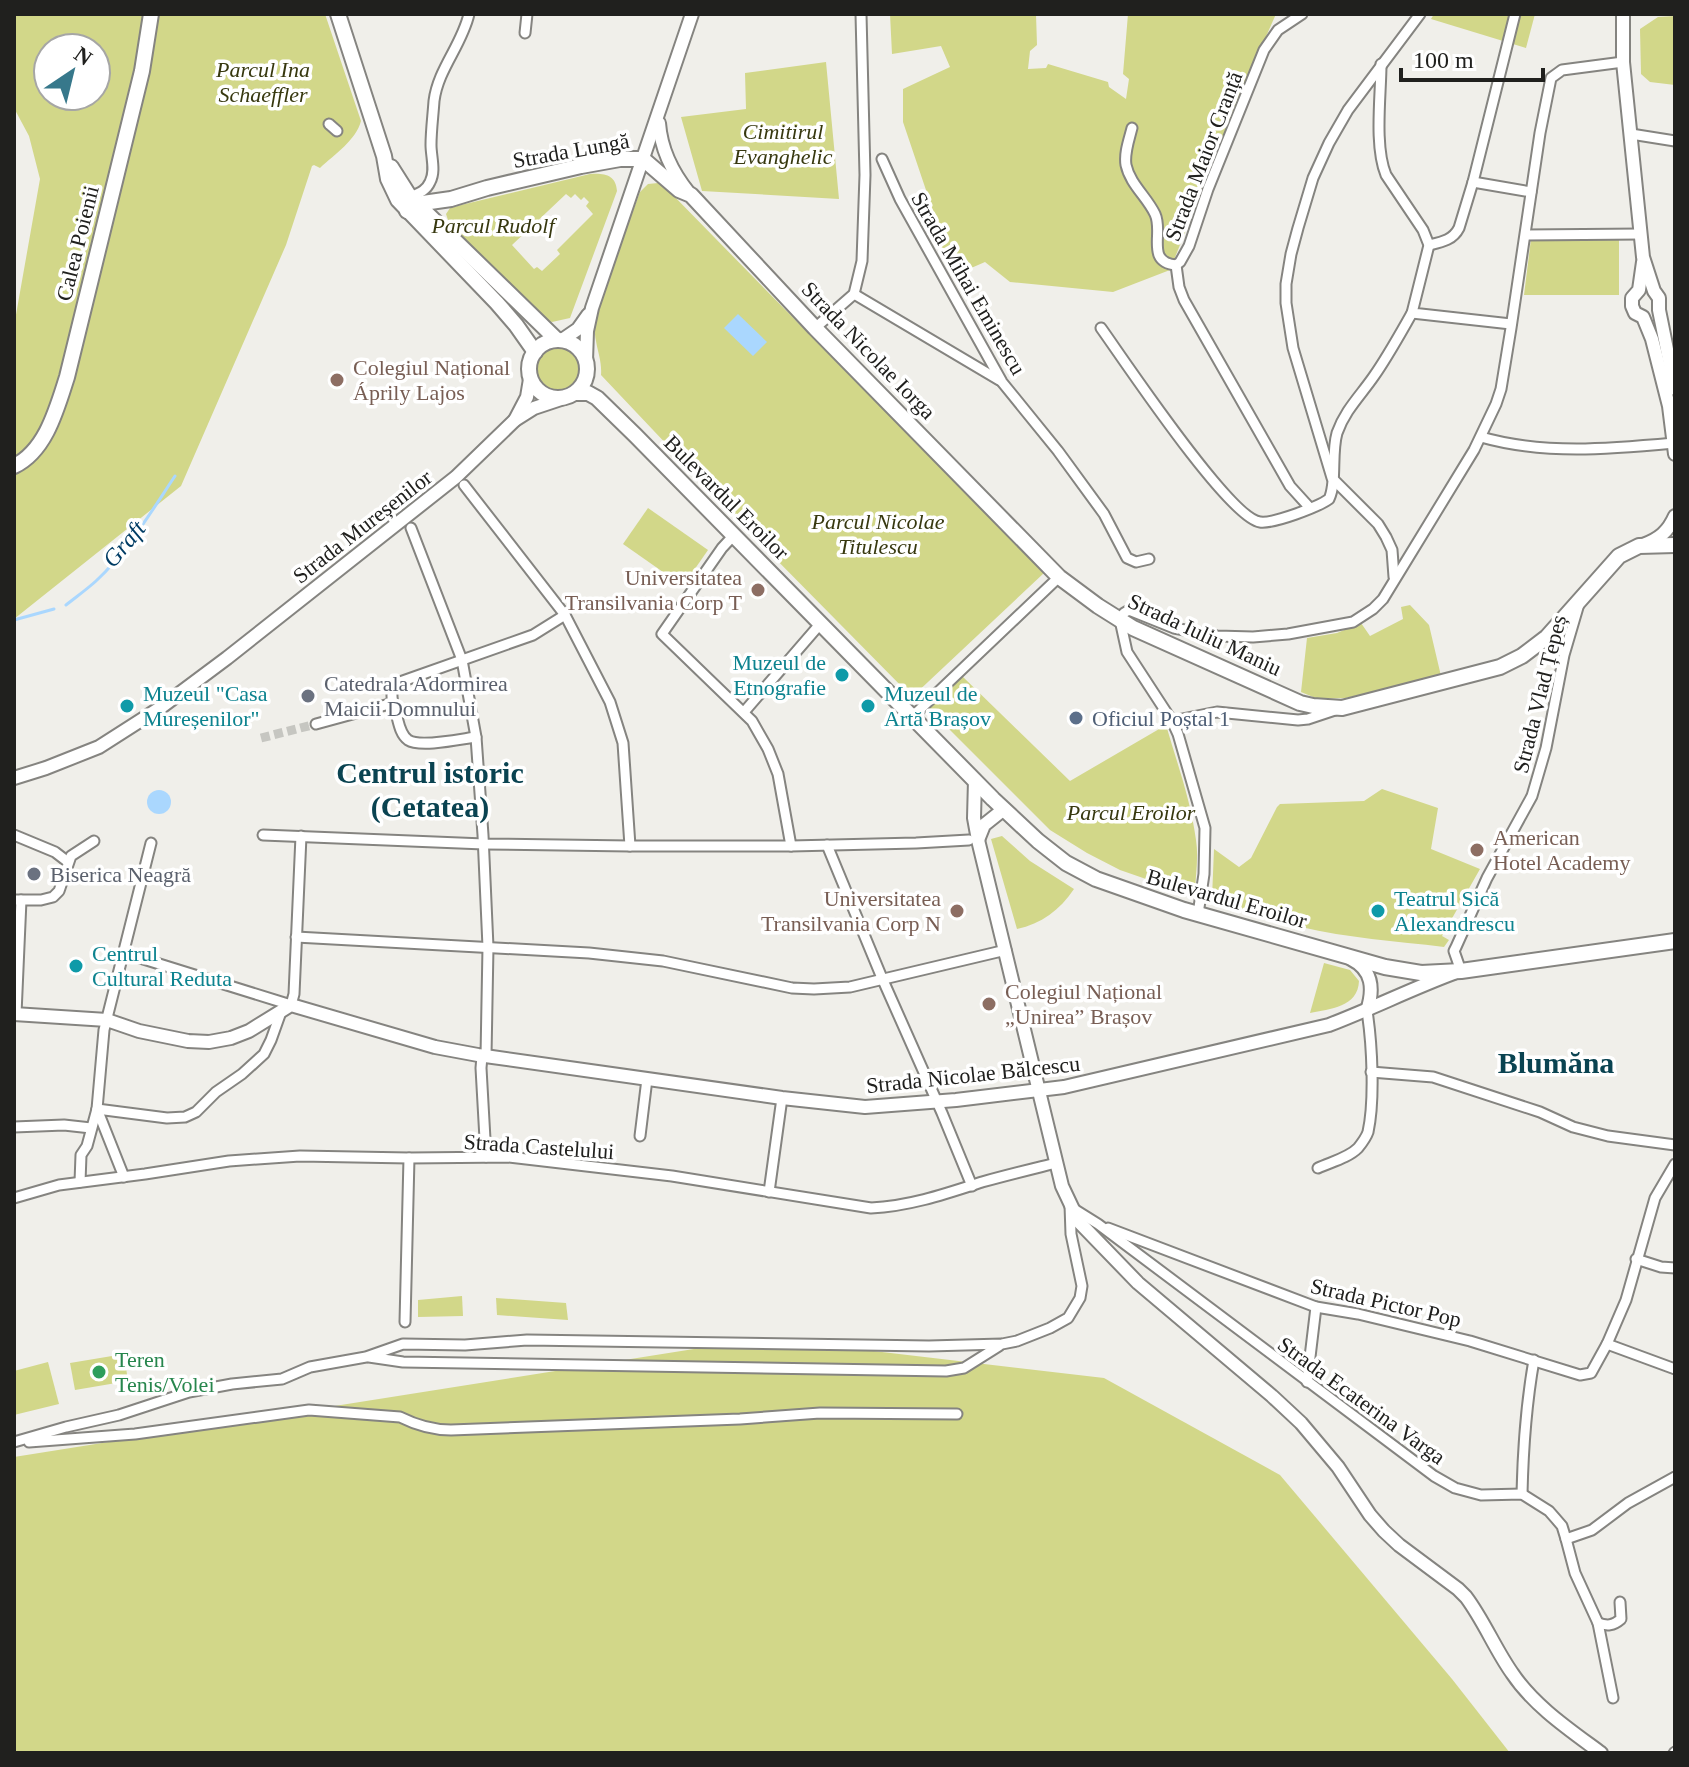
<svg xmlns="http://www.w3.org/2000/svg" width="1689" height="1767" viewBox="0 0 1689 1767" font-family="'Times New Roman',serif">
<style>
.green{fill:#d2d789;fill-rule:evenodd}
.water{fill:#aad7fe}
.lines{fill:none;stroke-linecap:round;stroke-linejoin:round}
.stream{stroke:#aad7fe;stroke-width:3}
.street-tunnel{stroke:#c6c6c1;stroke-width:9;stroke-dasharray:9 4.5;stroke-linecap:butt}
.street-casing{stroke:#858480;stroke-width:13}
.secondary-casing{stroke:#858480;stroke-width:16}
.primary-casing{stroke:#858480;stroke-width:18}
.street{stroke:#fff;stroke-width:9}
.secondary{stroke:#fff;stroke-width:12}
.primary{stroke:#fff;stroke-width:14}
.education-dot{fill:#8d6e63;stroke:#fff;stroke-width:3}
.culture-dot{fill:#0f9aa8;stroke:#fff;stroke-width:3}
.worship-dot{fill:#6b7280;stroke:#fff;stroke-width:3}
.service-dot{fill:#5c6f8a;stroke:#fff;stroke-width:3}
.leisure-dot{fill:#2e9e5b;stroke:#fff;stroke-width:3}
.labels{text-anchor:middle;stroke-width:7;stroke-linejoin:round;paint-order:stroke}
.park-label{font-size:22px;font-style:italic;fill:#37380f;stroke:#fff}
.street-label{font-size:22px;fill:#20201e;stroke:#fff}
.education-label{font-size:22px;fill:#785e54;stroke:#fff;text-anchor:start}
.culture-label{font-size:22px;fill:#0d838f;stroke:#fff;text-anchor:start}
.worship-label{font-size:22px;fill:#5b616d;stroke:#fff;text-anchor:start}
.service-label{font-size:22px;fill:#4e5e75;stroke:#fff;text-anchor:start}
.leisure-label{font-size:22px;fill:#27864d;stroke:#fff;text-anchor:start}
.water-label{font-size:24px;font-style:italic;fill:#003c64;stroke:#fff}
.district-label{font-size:30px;font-weight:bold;fill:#0a4351;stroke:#fff}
</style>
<rect width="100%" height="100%" fill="#f0efea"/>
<g class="green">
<path d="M 14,14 L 325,14 L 361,121 C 356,140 335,154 320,168 L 314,165 L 312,166 L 286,245 L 181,486 L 14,619 L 14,326 L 40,179 L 29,136 L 14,108 ZM 48,48 L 96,48 L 96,96 L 48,96 Z"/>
<polygon points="890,14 1036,14 1037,45 1030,51 1028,69 1046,68 1048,64 1108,82 1109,87 1126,99 1129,79 1123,74 1128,14 1276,14 1234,109 1170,270 1113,292 1010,282 985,262 955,275 911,203 928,196 903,122 903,89 950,67 941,46 892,54"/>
<polygon points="1434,14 1535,14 1526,48 1431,19"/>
<polygon points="1675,16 1675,85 1650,82 1641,74 1640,29 1658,17"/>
<polygon points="826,62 839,199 702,191 681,117 746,109 745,73"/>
<path d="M 590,174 C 605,173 616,175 617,191 L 570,318 L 552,322 L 544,319 L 449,223 L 446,214 L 450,208 L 461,205 ZM 566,194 L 571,198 L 575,194 L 581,200 L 584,197 L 589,202 L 586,206 L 593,214 L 557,250 L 560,254 L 542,271 L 537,267 L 534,269 L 512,245 Z"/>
<path d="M 658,183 L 669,191 L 858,384 L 930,454 L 1044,573 L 912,697 L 758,541 L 601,375 C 602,362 598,353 596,341 C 594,332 595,323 595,313 L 640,192 L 648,184 Z"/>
<polygon points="1531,239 1619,239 1619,295 1524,295"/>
<circle cx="558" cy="370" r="23"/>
<polygon points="648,508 708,550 683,586 623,544"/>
<polygon points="1410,605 1429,625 1441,676 1346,698 1318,699 1301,692 1307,638 1337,633 1361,623 1370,636 1403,619 1401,607"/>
<path d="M 962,676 L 1070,781 L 1166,725 C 1177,763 1191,801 1196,840 C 1199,859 1195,877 1195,896 L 1120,870 L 1087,853 L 1050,830 L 927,707 Z"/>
<path d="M 1382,789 L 1438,808 L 1431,849 L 1480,869 L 1442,936 L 1449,940 L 1444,947 C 1396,941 1347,938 1301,927 C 1271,920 1241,909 1212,898 L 1214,849 L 1239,867 L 1251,858 L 1277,807 L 1280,804 L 1364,801 Z"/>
<path d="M 1002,836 L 1030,861 L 1074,889 C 1060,910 1041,924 1017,929 L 991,839 Z"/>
<path d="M 1324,963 L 1350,970 L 1359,981 C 1358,1007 1330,1009 1310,1013 Z"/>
<polygon points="462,1296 463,1316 418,1317 418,1300"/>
<polygon points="496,1298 566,1303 568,1320 497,1315"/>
<polygon points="763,1338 1104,1378 1280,1475 1452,1679 1510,1753 14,1753 14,1457"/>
<polygon points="124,1354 128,1381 75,1390 70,1363"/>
<polygon points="48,1362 59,1404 14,1415 14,1371"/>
</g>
<g class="water">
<polygon points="738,314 767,342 753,356 724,328"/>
<circle cx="159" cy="802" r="12"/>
</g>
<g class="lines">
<g class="stream">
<path d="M 66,605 C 76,597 86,590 96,581 C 127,552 151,512 175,476"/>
<polyline points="14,620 54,609"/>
</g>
<polyline class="street-tunnel" points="261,738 316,724"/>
<g class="street-casing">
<g id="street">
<polyline points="525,33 527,14"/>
<path d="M 1381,64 C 1381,95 1374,146 1386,175 L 1423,230 L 1429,245 L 1412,313 L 1511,324"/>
<polyline points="329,124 337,131"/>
<path d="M 1132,128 C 1129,140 1124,153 1126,165 C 1130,184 1147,197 1155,214 C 1164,233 1145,262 1176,265 L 1180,262 L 1189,246 L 1208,189 L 1264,50 L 1278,30 L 1302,14"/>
<polyline points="1631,134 1675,141"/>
<polyline points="882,159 900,199 1002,382 1058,451 1104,514 1127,558 1136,562 1149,559"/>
<polyline points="1473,182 1531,192"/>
<path d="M 410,197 C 419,193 426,191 430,182 C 436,171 431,157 431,145 C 431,131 433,116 434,101 C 438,69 462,45 469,14"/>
<polyline points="1526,235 1641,234"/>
<path d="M 1429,245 C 1442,242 1453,240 1459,228 L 1473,182 L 1515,14"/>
<polyline points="1176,265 1179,287 1184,300 1290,486 1310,508"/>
<polyline points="854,294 999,380"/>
<polyline points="815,328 854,294 862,261 865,175 861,14"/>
<path d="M 1101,328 C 1124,360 1229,518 1260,522 C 1273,524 1318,507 1329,499 C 1337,483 1331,454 1337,433 C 1345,410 1361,395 1374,376 C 1388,356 1400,334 1412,313"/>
<path d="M 1481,437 C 1544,455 1609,449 1674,443"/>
<polyline points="464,485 565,615 610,702 623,743 630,846"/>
<polyline points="411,528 462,660 476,737 483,835 488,947 486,1056"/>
<polyline points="734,535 722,548 662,634 752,721 768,749 778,774 791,846"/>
<polyline points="1394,577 1392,550 1386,537 1378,524 1332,478 1293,348 1286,303 1286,284 1291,254 1298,228 1313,178 1329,143 1348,110 1420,14"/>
<polyline points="744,712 821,623"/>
<polyline points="913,716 1059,577"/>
<polyline points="1172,721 1217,712 1298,720 1308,719 1335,710"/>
<polyline points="316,724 393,703"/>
<path d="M 476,737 C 461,739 420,748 408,740 C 401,735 399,725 397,717 C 394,707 390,697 393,687 L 400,682 L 533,635 L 565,615"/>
<polyline points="14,835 55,852 68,862"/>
<polyline points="263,835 484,844 630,846 791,846 916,843 969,840"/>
<polyline points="827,845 882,978 942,1113 972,1186"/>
<polyline points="14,900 41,900 53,897 59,891 71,856 94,841"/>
<polyline points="1198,914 1204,874 1205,828 1178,734 1172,721 1127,652 1120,620 1124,613 1129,610 1174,628 1217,636 1253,637 1288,634 1353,622 1373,609 1383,599 1474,450 1496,404 1501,389 1511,328 1540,133 1551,78 1562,70 1623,62"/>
<polyline points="296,937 589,953 663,961 792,988 814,989 850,987 1006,950"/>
<polyline points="124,953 291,1005 294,994 301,836"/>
<polyline points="1461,971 1454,951 1456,947 1487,878 1532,796 1546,748 1564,655 1579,604"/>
<polyline points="16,1014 21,900"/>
<polyline points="482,1056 481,1068 486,1157"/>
<polyline points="1371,1072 1433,1077 1540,1112 1573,1127 1608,1136 1675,1145"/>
<polyline points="97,1109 167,1118 185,1117 196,1112 216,1092 242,1074 264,1054 271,1040 281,1012"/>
<polyline points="97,1109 124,1177"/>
<polyline points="14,1127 64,1125 91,1128"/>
<polyline points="640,1136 647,1079"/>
<path d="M 1318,1168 C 1331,1162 1348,1158 1358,1148 C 1362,1143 1366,1138 1368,1132 C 1375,1100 1372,1043 1367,1011"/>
<polyline points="80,1182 81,1155 87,1146 97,1109 104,1030 151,843"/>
<polyline points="769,1192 782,1098"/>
<path d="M 14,1198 L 59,1185 L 145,1174 L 229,1161 L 300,1156 L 409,1158 L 509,1157 L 672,1176 L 871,1208 C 910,1206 945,1194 982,1182 C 1007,1175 1032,1169 1056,1163"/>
<polyline points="1074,1209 1098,1224 1434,1476 1455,1488 1481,1495 1522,1494 1549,1511 1556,1519 1562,1526 1566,1539 1575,1573 1598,1623 1613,1698"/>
<polyline points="1108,1228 1316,1307 1358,1314 1470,1341 1580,1375 1591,1373 1607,1344 1626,1300 1655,1198 1675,1164"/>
<polyline points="1636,1259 1661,1267 1675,1268"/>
<polyline points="405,1322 409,1158"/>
<polyline points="1607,1344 1675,1369"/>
<polyline points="369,1357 403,1362 946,1371 964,1368 999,1346"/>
<polyline points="1307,1382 1316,1307"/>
<polyline points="14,1442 66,1427 119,1415 189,1392 232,1384 282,1379 310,1367 366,1357 403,1344 465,1345 527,1340 929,1346 1002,1344 1017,1341 1050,1328 1068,1318 1080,1298 1082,1286 1071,1234 1070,1205"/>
<path d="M 29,1442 L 135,1434 L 309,1410 L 400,1417 C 416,1425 433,1430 451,1430 L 740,1419 L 820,1413 L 957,1414"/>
<path d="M 1522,1494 C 1523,1449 1526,1405 1534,1360"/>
<polyline points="1566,1539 1592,1530 1628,1503 1675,1477"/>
<path d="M 1598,1623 C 1607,1626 1613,1626 1621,1619 L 1620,1602"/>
<polyline points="1674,1753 1675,1752"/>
</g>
</g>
<g class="secondary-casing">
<g id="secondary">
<polyline points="1623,14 1623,62 1643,257 1654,291 1659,298 1659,310 1675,389"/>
<path d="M 659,123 C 661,150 672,172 689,193"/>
<polyline points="1643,262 1639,290 1632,298 1632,306 1635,313 1643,317 1652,339 1669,406 1675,454"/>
<polyline points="562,340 578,329 588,315"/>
<polyline points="586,361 587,331 592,308 692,14"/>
<polyline points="515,420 527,397 530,379"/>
<path d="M 1643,545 C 1659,539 1668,532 1675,516"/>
<polyline points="14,778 46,768 99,747 160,708 227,658 456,477 515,420 534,408 564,398"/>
<path d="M 975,780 L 974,818 L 978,840 L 1062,1186 L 1079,1222 L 1138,1283 L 1272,1396 L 1301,1423 L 1338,1467 L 1370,1515 L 1384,1531 L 1399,1545 L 1458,1589 L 1466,1597 C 1484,1621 1495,1649 1512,1673 C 1534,1706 1570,1730 1601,1753"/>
<polyline points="978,840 984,825 1004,809"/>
<path d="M 1351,959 C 1373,970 1374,989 1367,1011"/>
<path d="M 14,1014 L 107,1020 L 139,1031 L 188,1041 L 209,1042 L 231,1038 L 249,1031 L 291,1005 L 435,1047 L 478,1055 L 782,1098 L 865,1107 L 956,1100 L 1064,1087 L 1329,1025 C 1371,1009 1411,989 1454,973"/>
</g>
</g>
<g class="primary-casing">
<g id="primary">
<polyline points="338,14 384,156 388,179 398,200 497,303 516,325 535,352"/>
<polyline points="391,167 410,197 556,339"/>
<polyline points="407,211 423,203 451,199 487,188 581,166 620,159 643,159 679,190 691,195 815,328 1059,577 1098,606 1133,628 1300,703 1313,706 1342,708 1500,667 1522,656 1547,637 1619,556 1639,546 1675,545"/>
<circle cx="558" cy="369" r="29"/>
<polyline points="576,393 588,393 597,398 635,435 993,799 1038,841 1066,863 1096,879 1184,910 1385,967 1421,973 1461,971 1675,941"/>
<path d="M 14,466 C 46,451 57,408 67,377 L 142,71 L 151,14"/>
</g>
</g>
<use href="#street" class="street"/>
<use href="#secondary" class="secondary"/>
<use href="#primary" class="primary"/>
</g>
<g class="education-dot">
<circle cx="337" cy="380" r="8"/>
<circle cx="758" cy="590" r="8"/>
<circle cx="1477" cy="850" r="8"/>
<circle cx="957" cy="911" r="8"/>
<circle cx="989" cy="1004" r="8"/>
</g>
<g class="culture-dot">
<circle cx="842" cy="675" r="8"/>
<circle cx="127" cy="706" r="8"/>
<circle cx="868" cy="706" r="8"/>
<circle cx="1378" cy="911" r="8"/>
<circle cx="76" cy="966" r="8"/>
</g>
<g class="worship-dot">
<circle cx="308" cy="696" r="8"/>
<circle cx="34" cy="874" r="8"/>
</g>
<circle class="service-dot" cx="1076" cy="718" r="8"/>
<circle class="leisure-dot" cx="99" cy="1372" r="8"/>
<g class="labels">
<g class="park-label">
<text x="263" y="77">Parcul Ina<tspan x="263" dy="25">Schaeffler</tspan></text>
<text x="783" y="139">Cimitirul<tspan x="783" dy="25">Evanghelic</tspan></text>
<text x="493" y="233">Parcul Rudolf</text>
<text x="878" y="529">Parcul Nicolae<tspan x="878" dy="25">Titulescu</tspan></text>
<text x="1131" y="820">Parcul Eroilor</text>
</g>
<g class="street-label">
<text transform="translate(571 150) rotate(-10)" y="8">Strada Lungă</text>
<text transform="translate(1203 156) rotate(-69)" y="8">Strada Maior Cranță</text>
<text transform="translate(77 243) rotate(-76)" y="8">Calea Poienii</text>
<text transform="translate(969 283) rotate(60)" y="8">Strada Mihai Eminescu</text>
<text transform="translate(869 350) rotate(46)" y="8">Strada Nicolae Iorga</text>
<text transform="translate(727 497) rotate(45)" y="8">Bulevardul Eroilor</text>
<text transform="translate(362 526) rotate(-38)" y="8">Strada Mureșenilor</text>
<text transform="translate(1205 634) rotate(25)" y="8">Strada Iuliu Maniu</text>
<text transform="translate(1539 694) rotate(-76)" y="8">Strada Vlad Țepeș</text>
<text transform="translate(1227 898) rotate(16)" y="8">Bulevardul Eroilor</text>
<text transform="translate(973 1074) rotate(-6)" y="8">Strada Nicolae Bălcescu</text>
<text transform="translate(539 1146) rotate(4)" y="8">Strada Castelului</text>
<text transform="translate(1386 1302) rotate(13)" y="8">Strada Pictor Pop</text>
<text transform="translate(1362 1400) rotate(36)" y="8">Strada Ecaterina Varga</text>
</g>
<g class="education-label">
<text x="353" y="375">Colegiul Național<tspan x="353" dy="25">Áprily Lajos</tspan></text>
<text x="742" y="585" text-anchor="end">Universitatea<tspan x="742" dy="25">Transilvania Corp T</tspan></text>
<text x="1493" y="845">American<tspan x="1493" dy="25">Hotel Academy</tspan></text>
<text x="941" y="906" text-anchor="end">Universitatea<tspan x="941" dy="25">Transilvania Corp N</tspan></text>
<text x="1005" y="999">Colegiul Național<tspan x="1005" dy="25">„Unirea” Brașov</tspan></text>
</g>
<g class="culture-label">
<text x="826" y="670" text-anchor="end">Muzeul de<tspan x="826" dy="25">Etnografie</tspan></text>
<text x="143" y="701">Muzeul "Casa<tspan x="143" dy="25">Mureșenilor"</tspan></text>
<text x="884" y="701">Muzeul de<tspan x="884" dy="25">Artă Brașov</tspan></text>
<text x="1394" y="906">Teatrul Sică<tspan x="1394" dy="25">Alexandrescu</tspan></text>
<text x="92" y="961">Centrul<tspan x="92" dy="25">Cultural Reduta</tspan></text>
</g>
<g class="worship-label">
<text x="324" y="691">Catedrala Adormirea<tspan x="324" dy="25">Maicii Domnului</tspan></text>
<text x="50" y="882">Biserica Neagră</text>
</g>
<g class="service-label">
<text x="1092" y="726">Oficiul Poștal 1</text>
</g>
<g class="leisure-label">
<text x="115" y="1367">Teren<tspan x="115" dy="25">Tenis/Volei</tspan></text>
</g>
<g class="water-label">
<text transform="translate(124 544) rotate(-50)" y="8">Graft</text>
</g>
<g class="district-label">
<text x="430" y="783">Centrul istoric<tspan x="430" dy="34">(Cetatea)</tspan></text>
<text x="1556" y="1073">Blumăna</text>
</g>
</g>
<rect width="1689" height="1767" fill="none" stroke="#20201e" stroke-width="32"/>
<g transform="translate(72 72) rotate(35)"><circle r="38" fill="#ffffff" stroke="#a6a6a5" stroke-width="2"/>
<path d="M0-6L14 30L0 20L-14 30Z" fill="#37788b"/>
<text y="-12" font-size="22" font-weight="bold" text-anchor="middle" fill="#20201e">N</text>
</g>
<path d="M1401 68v12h142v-12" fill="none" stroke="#20201e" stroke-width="4"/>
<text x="1413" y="68" font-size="24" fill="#20201e" stroke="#ffffff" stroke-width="6" paint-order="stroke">100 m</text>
</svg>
